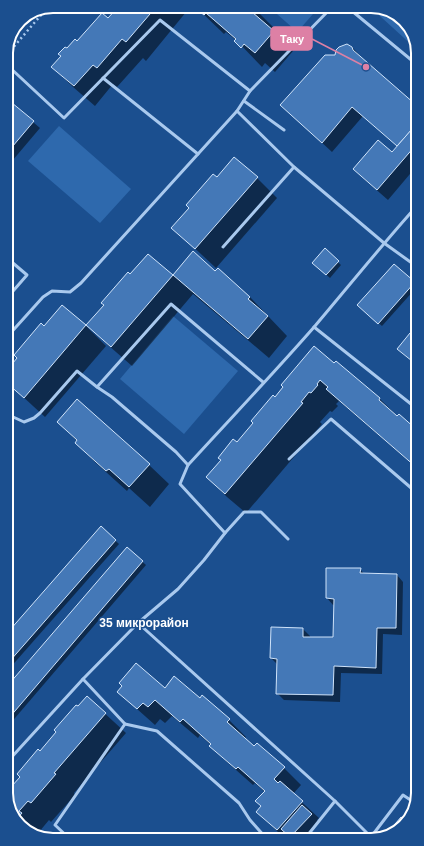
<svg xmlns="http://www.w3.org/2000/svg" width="424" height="846" viewBox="0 0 424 846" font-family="Arial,sans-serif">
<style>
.green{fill:#2e69ad}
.shadow{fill:#0007}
.building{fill:#4478b7;stroke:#cfe3fa}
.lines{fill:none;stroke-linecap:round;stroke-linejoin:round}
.path{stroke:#a9c9ee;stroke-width:2.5;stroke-dasharray:2 3;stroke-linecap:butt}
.service{stroke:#a9c9ee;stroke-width:3}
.labels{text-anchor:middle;stroke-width:3;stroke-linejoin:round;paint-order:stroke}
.quarter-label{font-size:12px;font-weight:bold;fill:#fff;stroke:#1b4f8f}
.rim{fill:none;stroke:#fff;stroke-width:2}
.leader{fill:none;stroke:#dd80a5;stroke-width:1.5}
.callout-dot{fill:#dd80a5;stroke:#1b4f8f;stroke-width:1.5}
.callout{fill:#dd80a5;stroke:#dd80a5;stroke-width:1.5}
.callout-label{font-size:11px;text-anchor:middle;font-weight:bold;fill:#fff}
</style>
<rect width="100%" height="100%" fill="#1b4f8f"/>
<g class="green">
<polygon points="284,6 320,6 299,30 295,30 277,14"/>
<polygon points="369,6 374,6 400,16 415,35 415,48"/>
<polygon points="59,126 131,189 100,223 28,161"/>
<polygon points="173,316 238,371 184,434 120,379"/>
</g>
<g class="shadow">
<polygon points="118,6 191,6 146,61 143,58 117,87 113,84 95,106 73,87 53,67 67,50 108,19 119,7"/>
<polygon points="197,8 255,9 275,29 273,31 293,51 275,72 265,63 262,67 236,40 226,32 224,34"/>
<polygon points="346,45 352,47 363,59 415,105 415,168 388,200 364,179 398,146 363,116 332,152 292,115 336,56 337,51 342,46"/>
<polygon points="6,99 40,128 7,167"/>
<polygon points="234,158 257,178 277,198 216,268 173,228"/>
<polygon points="325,250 341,265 330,278 313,263"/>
<polygon points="193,253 216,272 250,297 287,336 269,358 193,294 132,366 108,345 88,325 148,255 173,276"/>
<polygon points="394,265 416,284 416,288 382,326 358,305"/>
<polygon points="62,306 86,326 106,346 45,417 8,383 8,370"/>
<polygon points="416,339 416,365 398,349"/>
<polygon points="336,362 380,399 398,417 399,415 416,430 417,468 339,401 336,404 338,406 332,412 330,411 320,422 322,424 246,513 227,497 207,477 275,399"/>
<polygon points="58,422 149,465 169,484 150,507 129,488 127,491 96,463 76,443 77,441"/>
<polygon points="101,528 119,544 9,669 9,633"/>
<polygon points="127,548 146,565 9,725 9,686"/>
<polygon points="360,569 365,575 397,575 403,582 402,635 383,634 382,674 341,673 340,702 284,700 277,693 278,665 271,658 303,629 310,636 310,638 334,638 335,605 333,605 327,598"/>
<polygon points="165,689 200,700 202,697 229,720 246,737 244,739 284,768 301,785 293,794 319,818 317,820 318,821 304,837 284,838 274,828 257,812 262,806 265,792 255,783 253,785 227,762 210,746 211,745 200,735 198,738 172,716 165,723 160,719 155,725 118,692"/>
<polygon points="87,697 126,733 74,793 75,795 51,822 49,820 39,832 41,834 39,836 24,830 9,811 11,789"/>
</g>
<g class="building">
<polygon points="116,6 154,6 148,13 150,14 126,42 122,39 97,68 93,65 74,86 51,67 61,56 58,54 65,47 67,48 75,39 77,41 102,13 108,18 118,7"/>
<polygon points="197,6 252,6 255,9 252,12 274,31 255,53 244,44 241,48 234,41 236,39 206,13 204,15 195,8"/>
<polygon points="347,44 352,47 353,50 415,104 415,126 397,146 352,107 322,143 280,105 325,55 335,55 336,50 339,47"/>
<polygon points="6,98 34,121 7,153"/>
<polygon points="412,129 415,131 415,146 377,190 353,169 378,140 392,152"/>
<polygon points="234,157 258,177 195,249 171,228 189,208 186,205 213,174 217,177"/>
<polygon points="325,248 339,261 326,275 312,263"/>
<polygon points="193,251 215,271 218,268 250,297 248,299 268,316 248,339 173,275"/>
<polygon points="148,254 173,275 111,347 86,325 104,305 101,303 128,272 130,274"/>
<polygon points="394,264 415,282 378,324 357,305"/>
<polygon points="62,305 86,325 24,398 8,384 8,369 17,358 14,355 41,323 44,326"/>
<polygon points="410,333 416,338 416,356 412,361 397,349"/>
<polygon points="314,346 334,363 336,361 380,398 379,400 397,416 399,414 416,429 416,467 326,389 328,387 320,380 317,384 318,385 311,393 309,392 301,402 303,403 225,494 206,477 221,460 218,458 233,439 237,442 253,423 251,421 273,395 275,397 283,387 281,385"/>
<polygon points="77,399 150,464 129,487 109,469 106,471 75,443 77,440 57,422"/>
<polygon points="101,526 116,540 9,662 9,631"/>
<polygon points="127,547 143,561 9,718 9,684"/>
<polygon points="326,568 361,568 360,573 397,574 396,628 377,628 376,668 334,666 333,695 276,694 277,659 270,658 271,627 303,628 303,637 333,637 334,599 326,598"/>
<polygon points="136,663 165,688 174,676 200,698 202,695 230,719 227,722 254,746 257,743 285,767 274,779 278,783 280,781 303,801 277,830 256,812 261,806 255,801 265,791 238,767 236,769 209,746 211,744 183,719 180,722 155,700 148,707 143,703 137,709 117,692 122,686 119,683"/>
<polygon points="87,696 106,713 54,773 56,774 31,803 28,801 19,811 22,813 16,820 9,811 9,786 11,787 20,777 17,774 38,749 40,751 56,732 54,730 76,705 78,706"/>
<polygon points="302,805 312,814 290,837 281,829"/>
<polygon points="401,817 407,822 389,837 386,837 385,836"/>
</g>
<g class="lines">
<polyline class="path" points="6,52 11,50 47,8"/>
<g class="service">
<polyline points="333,6 250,91 237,111 294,167 384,243 416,266"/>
<polyline points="346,6 415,63"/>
<polyline points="6,64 64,118 160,20 250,91"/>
<polyline points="103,78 198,154"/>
<polyline points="244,101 284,130"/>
<polyline points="223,247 294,167"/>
<polyline points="7,258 27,275 7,298"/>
<polyline points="314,327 416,408"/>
<polyline points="7,337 43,297 52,291 70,292 81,283 237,111"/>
<path d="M 263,382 L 171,304 L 97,387 L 112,397 L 176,452 L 188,465 C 230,419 274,373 315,326 C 348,287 381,246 415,208"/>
<polyline points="8,413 11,416 24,422 34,418 40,413 77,371 97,387"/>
<polyline points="289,459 331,419 417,493"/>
<polyline points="225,533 244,512 261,512 288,539"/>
<polyline points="138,623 335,801 371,837"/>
<polyline points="125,724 157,731 239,803 250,820 266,838"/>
<polyline points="9,760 83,679"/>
<polyline points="307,836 335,801"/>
<polyline points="371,837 403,795 415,803"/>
<polyline points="71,840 55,825 125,724 83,679 138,623 178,589 204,560 225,533 180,484 188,465"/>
</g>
</g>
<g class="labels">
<g class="quarter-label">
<text x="144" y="627">35 микрорайон</text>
</g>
</g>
<path d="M0 0H424V846H0ZM53 13H371A40 40 0 0 1 411 53V793A40 40 0 0 1 371 833H53A40 40 0 0 1 13 793V53A40 40 0 0 1 53 13Z" fill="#1b4f8f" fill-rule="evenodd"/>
<path class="rim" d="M53 13H371A40 40 0 0 1 411 53V793A40 40 0 0 1 371 833H53A40 40 0 0 1 13 793V53A40 40 0 0 1 53 13Z"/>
<path class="leader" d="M366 67L312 39"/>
<circle class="callout-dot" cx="366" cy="67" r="4"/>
<rect class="callout" x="271" y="27" width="41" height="23" rx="4"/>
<g class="callout-label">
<text x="292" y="43">Таку</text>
</g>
</svg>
